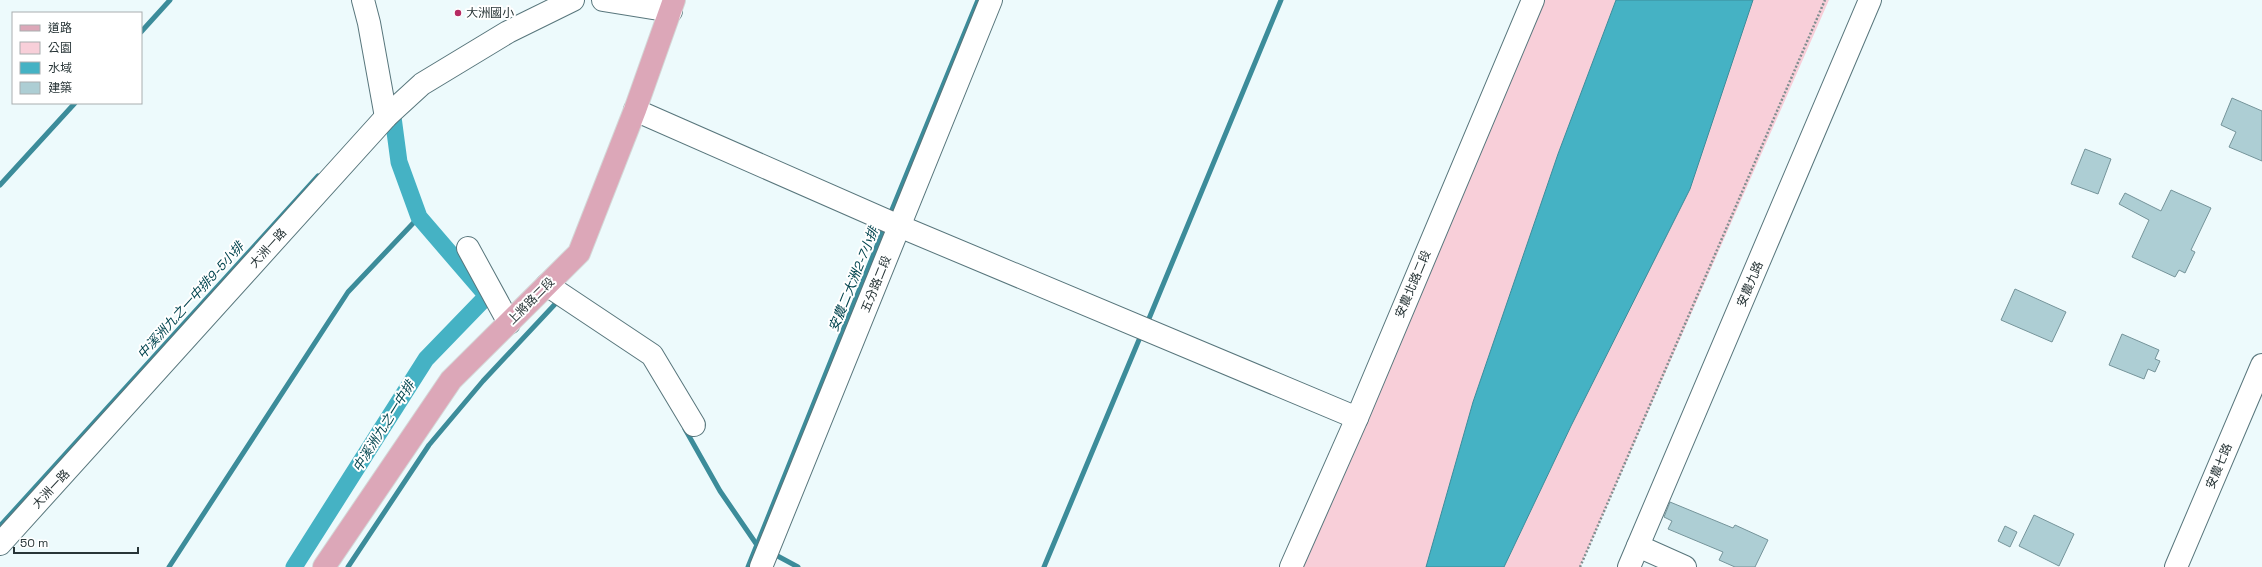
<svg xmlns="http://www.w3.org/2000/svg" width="2262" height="567" viewBox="0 0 2262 567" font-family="'Space Grotesk','Noto Sans TC',sans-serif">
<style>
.green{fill:#f8cfd9}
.water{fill:#45b2c4;stroke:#3c8c9a}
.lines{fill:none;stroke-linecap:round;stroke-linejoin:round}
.stream{stroke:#3c8c9a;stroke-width:5}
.canal{stroke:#45b2c4;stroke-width:17}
.building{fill:#adced4;stroke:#75949a}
.minor-casing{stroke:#58767c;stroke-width:24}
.major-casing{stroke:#d4d7d7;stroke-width:24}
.path{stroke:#818e90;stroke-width:2.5;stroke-dasharray:2 2;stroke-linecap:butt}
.minor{stroke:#fff;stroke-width:22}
.major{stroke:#dca7b8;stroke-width:22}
.poi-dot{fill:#b62a63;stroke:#fff;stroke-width:1.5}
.labels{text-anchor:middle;stroke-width:4;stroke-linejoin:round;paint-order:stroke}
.poi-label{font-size:12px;fill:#283537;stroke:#fff;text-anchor:start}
.street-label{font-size:12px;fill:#283537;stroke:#fff}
.water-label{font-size:13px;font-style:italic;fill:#00444e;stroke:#fff}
</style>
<rect width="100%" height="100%" fill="#edfafc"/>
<g class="green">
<polygon points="1544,0 1616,0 1558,154 1473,402 1426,567 1298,567"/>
<polygon points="1753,0 1829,0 1580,567 1504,567 1571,426"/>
</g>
<polygon class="water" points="1616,0 1753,0 1690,189 1571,426 1504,567 1426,567 1473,402 1558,154"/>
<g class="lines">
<g class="stream">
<polyline points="141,32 170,0"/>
<polyline points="0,185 75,103"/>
<polyline points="889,217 978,0"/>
<polyline points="1148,321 1281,0"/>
<polyline points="685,429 720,491 757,545 764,549"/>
<polyline points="0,526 318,176"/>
<polyline points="772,553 798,567"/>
<polyline points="169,567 348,292 419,217"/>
<polyline points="348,567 429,445 483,381 557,302 559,304"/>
<polyline points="748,567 885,226"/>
<polyline points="1044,567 1141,335"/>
</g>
<polyline class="canal" points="294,567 426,359 487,296 419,217 399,162 391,102"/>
</g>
<g class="building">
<polygon points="2232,98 2262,111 2262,161 2229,147 2236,132 2221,125"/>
<polygon points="2085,149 2111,159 2098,194 2071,184"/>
<polygon points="2171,190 2211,208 2191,250 2195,252 2185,273 2179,270 2175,277 2132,257 2149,220 2119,204 2125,193 2161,211"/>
<polygon points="2015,289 2066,312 2052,342 2001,320"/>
<polygon points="2122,334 2159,350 2155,359 2160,361 2155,372 2148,369 2144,379 2109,365"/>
<polygon points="1670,502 1733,528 1735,525 1768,540 1755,567 1735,567 1719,560 1723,552 1668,529 1672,521 1664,517"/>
<polygon points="2034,515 2074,534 2059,566 2019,546"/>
<polygon points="2005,526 2017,532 2010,547 1998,541"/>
</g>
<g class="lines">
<g class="minor-casing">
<g id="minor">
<polyline points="363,0 369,23 386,117"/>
<polyline points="603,0 671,11"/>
<polyline points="635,110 899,226 1357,418"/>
<polyline points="468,248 509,323"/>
<polyline points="547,285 652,355 694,425"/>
<polyline points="0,544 386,117 422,84 508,32 573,0"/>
<polyline points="1638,546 1685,567"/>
<polyline points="761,567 991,0"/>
<polyline points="1291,567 1357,418 1533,0"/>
<polyline points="1629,567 1870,0"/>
<polyline points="2176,567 2262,365"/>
</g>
</g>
<g class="major-casing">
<polyline id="major" points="324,567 451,380 579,253 635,110 674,0"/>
</g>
<polyline class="path" points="1580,567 1825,0"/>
<use href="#minor" class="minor"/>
<use href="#major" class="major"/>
</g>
<circle class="poi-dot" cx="458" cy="13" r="4"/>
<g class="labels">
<g class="poi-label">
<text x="466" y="17">大洲國小</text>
</g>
<g class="street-label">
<text transform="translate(268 248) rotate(-48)" y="4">大洲一路</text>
<text transform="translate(876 284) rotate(-68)" y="4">五分路二段</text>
<text transform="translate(1413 284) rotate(-67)" y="4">安農北路二段</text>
<text transform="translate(1750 284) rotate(-67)" y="4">安農九路</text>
<text transform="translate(531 301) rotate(-45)" y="4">上將路二段</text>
<text transform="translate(2219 466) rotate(-67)" y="4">安農七路</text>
<text transform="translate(51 489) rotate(-47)" y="4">大洲一路</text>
</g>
<g class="water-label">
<text transform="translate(853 279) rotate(-68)" y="5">安農二大洲2-7小排</text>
<text transform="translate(190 300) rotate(-48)" y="5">中溪洲九之一中排9-5小排</text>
<text transform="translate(383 426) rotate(-58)" y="5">中溪洲九之一中排</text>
</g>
</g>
<rect x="12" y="12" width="130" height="92" fill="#ffffff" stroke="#a9aeaf"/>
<rect x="20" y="25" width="20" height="6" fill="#dca7b8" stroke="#a9aeaf"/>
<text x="48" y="32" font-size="12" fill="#283537">道路</text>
<rect x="20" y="42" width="20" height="12" fill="#f8cfd9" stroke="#a9aeaf"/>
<text x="48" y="52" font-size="12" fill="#283537">公園</text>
<rect x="20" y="62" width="20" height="12" fill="#45b2c4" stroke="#a9aeaf"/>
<text x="48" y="72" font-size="12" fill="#283537">水域</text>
<rect x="20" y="82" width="20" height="12" fill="#adced4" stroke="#a9aeaf"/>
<text x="48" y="92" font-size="12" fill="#283537">建築</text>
<path d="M14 547v6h124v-6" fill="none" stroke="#283537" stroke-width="2"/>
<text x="20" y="547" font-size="12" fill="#283537" stroke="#ffffff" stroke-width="3" paint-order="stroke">50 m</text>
</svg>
